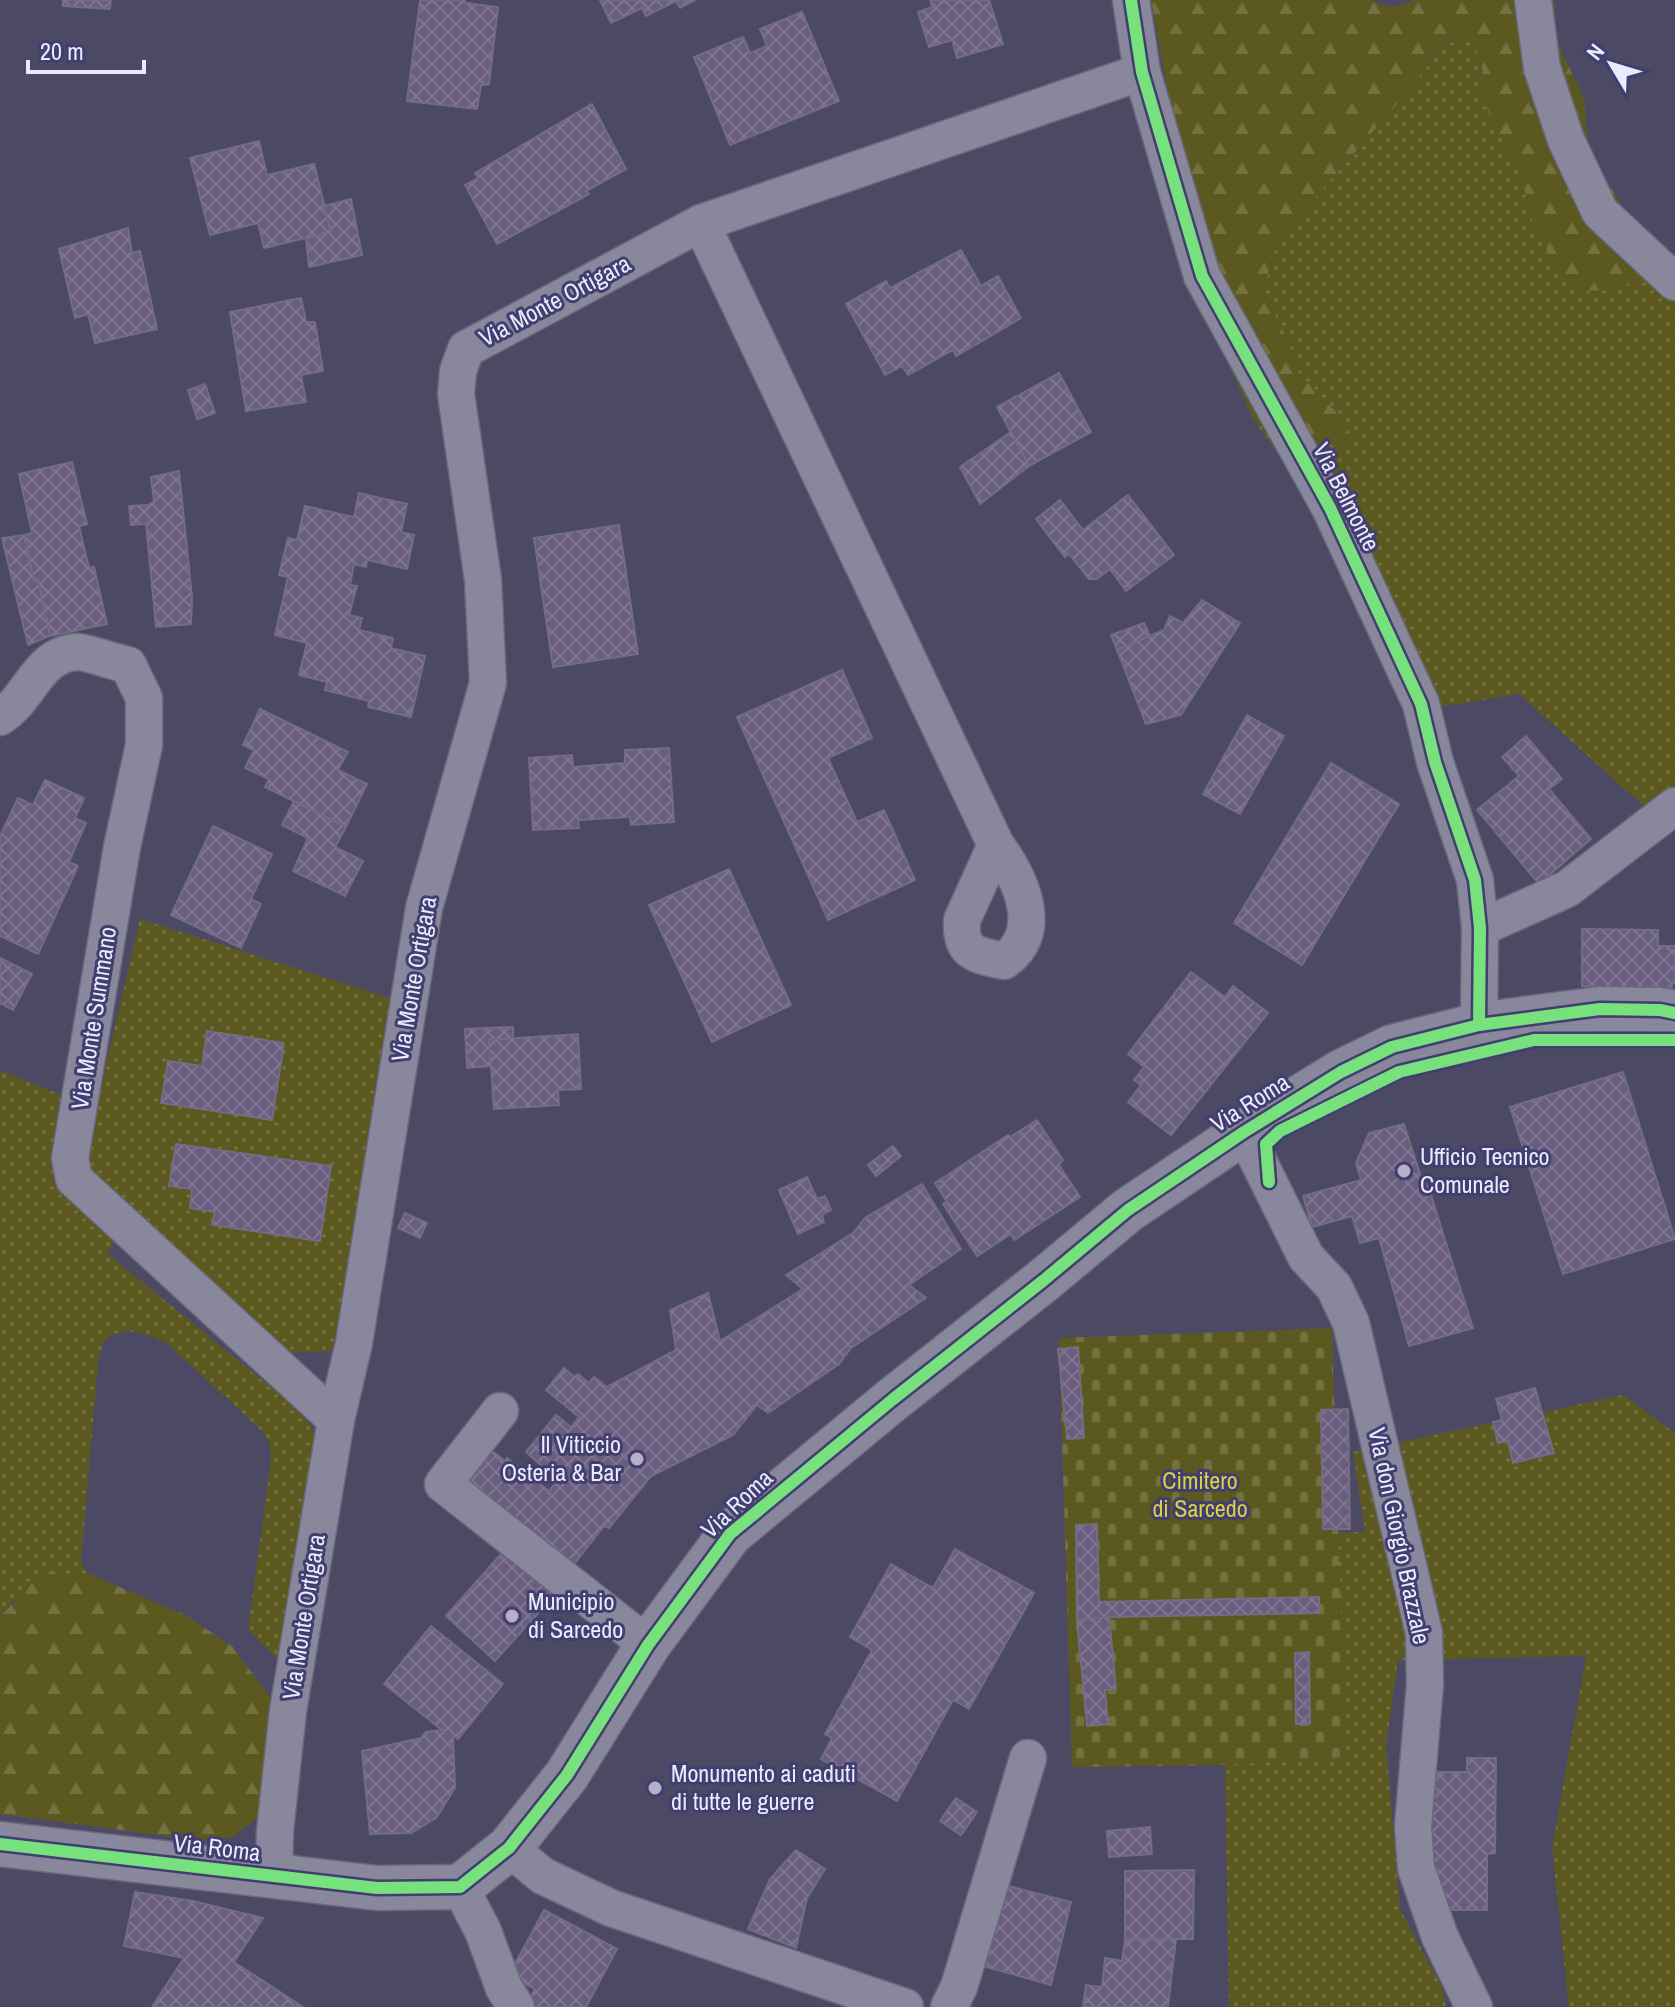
<svg xmlns="http://www.w3.org/2000/svg" width="1675" height="2007" viewBox="0 0 1675 2007" font-family="'Archivo Narrow',sans-serif">
<style>
.grass{fill:url(#grass-dots)}
.forest{fill:url(#forest-firs)}
.cemetery{fill:url(#cemetery-stones)}
.building{fill:url(#building-cross-hatch);stroke:#726d83;stroke-width:2}
.lines{fill:none;stroke-linecap:round;stroke-linejoin:round}
.minor-casing{stroke:#68677b;stroke-width:39}
.tertiary-casing{stroke:#68677b;stroke-width:47}
.minor{stroke:#88879c;stroke-width:36}
.tertiary{stroke:#88879c;stroke-width:44}
.cycleway-casing{stroke:#423e70;stroke-width:17}
.cycleway{stroke:#77e17e;stroke-width:12}
.poi-dot{fill:#b3b2c8;stroke:#423e70;stroke-width:3}
.labels{text-anchor:middle;stroke-width:6;stroke-linejoin:round;paint-order:stroke}
.street-label{font-size:24px;fill:#eaeafd;stroke:#423e70}
.poi-label{font-size:24px;fill:#eaeafd;stroke:#423e70;text-anchor:start}
.park-label{font-size:24px;fill:#d8d045;stroke:#423e70}
</style>
<defs>
<pattern id="grass-dots" width="8" height="8" patternUnits="userSpaceOnUse" patternTransform="scale(2)"><rect width="8" height="8" fill="#5c5920"/><path d="M2 2h.1M6 6h.1" fill="none" stroke="#747141" stroke-width="1.8" stroke-linecap="round"/></pattern>
<pattern id="forest-firs" width="22" height="20" patternUnits="userSpaceOnUse" patternTransform="scale(2)"><rect width="22" height="20" fill="#5c5920"/><path d="M5 1l3.5 6h-7zM16 11l3.5 6h-7z" fill="#747141"/></pattern>
<pattern id="cemetery-stones" width="16" height="16" patternUnits="userSpaceOnUse" patternTransform="scale(2)"><rect width="16" height="16" fill="#5c5920"/><path d="M2 7V4a2 2 0 0 1 4 0v3zM10 15v-3a2 2 0 0 1 4 0v3z" fill="#747141"/></pattern>
<pattern id="building-cross-hatch" width="8" height="8" patternUnits="userSpaceOnUse" patternTransform="scale(2)"><rect width="8" height="8" fill="#6a5e7f"/><path d="M0 0l8 8M0 8l8-8" fill="none" stroke="#7f7592"/></pattern>
</defs>
<rect width="100%" height="100%" fill="#4c4965"/>
<g class="grass">
<polygon points="1466,37 1482,59 1483,101 1521,175 1533,223 1664,249 1675,255 1675,785 1647,809 1519,694 1432,708 1376,593 1253,419 1341,450 1350,436 1346,422 1299,374 1287,339 1264,293 1271,259 1281,237 1411,88 1443,46"/>
<path d="M 140,919 L 409,1004 L 352,1348 L 320,1352 L 274,1353 L 131,1218 L 107,1253 L 296,1408 L 312,1427 L 319,1448 L 281,1662 L 248,1630 L 271,1459 L 270,1444 L 261,1430 L 170,1346 C 154,1335 121,1323 106,1340 C 100,1347 99,1356 98,1364 L 81,1561 L 87,1573 L 60,1575 L 12,1602 L 0,1617 L 0,1070 L 96,1109 Z"/>
<polygon points="1623,1395 1675,1433 1675,2007 1569,2007 1552,1848 1586,1656 1398,1660 1386,1746 1400,1909 1442,1987 1446,2007 1229,2007 1225,1765 1345,1757 1338,1534 1365,1531 1353,1452"/>
</g>
<g class="forest">
<path d="M 1151,0 L 1370,0 L 1392,7 L 1416,0 L 1554,0 L 1555,37 L 1584,99 L 1589,153 L 1639,232 L 1664,249 C 1632,283 1629,293 1580,290 L 1555,264 L 1533,223 L 1521,175 L 1483,101 L 1482,59 L 1466,38 L 1443,45 L 1411,88 L 1281,237 L 1271,260 L 1264,293 L 1287,339 L 1299,374 L 1346,422 L 1350,436 L 1341,451 L 1253,419 L 1210,321 Z"/>
<polygon points="52,1571 60,1575 87,1573 187,1616 232,1646 276,1705 265,1806 255,1820 232,1837 195,1840 0,1814 0,1617 35,1580"/>
</g>
<polygon class="cemetery" points="1332,1328 1345,1757 1225,1765 1072,1767 1059,1338"/>
<g class="building">
<polygon points="63,0 111,0 110,9 63,6"/>
<polygon points="420,0 464,0 466,3 498,7 489,84 481,85 477,109 407,101"/>
<polygon points="600,0 695,0 680,8 676,1 646,16 642,8 611,23"/>
<polygon points="930,0 989,0 1003,44 957,58 952,40 929,47 918,12 932,7"/>
<polygon points="802,12 839,101 730,145 694,57 743,37 750,53 767,46 760,29"/>
<polygon points="592,104 626,169 586,191 589,194 497,244 465,185 478,178 475,173"/>
<polygon points="259,141 267,175 314,164 331,232 264,248 258,223 210,235 190,158"/>
<polygon points="351,199 362,255 309,267 306,238 331,232 324,206"/>
<polygon points="128,228 132,253 140,251 157,329 95,343 88,314 75,318 59,249"/>
<polygon points="961,250 981,286 998,276 1021,318 956,356 953,350 908,375 902,366 885,375 846,304 886,281 890,288"/>
<polygon points="301,298 306,322 315,322 323,371 301,375 306,402 246,411 230,312"/>
<polygon points="1059,373 1091,432 1029,466 997,407"/>
<polygon points="205,384 215,413 197,419 188,390"/>
<polygon points="1011,432 1029,466 980,504 960,467"/>
<polygon points="72,462 87,524 79,526 89,568 94,567 107,624 50,636 38,580 34,581 24,535 32,533 19,474"/>
<polygon points="179,471 192,597 191,624 156,627 146,524 131,525 129,506 148,505 154,501 151,477"/>
<polygon points="359,493 407,504 401,532 414,535 407,569 367,560 366,567 354,564 350,585 357,586 349,615 362,618 359,630 393,638 391,648 425,656 411,717 368,707 369,701 325,690 327,682 299,675 307,643 275,635 288,577 279,575 288,538 297,540 305,506 354,517"/>
<polygon points="1128,495 1174,555 1126,591 1110,569 1097,579 1089,579 1069,554 1065,557 1036,519 1060,500 1083,530"/>
<polygon points="619,525 638,654 553,667 534,538"/>
<polygon points="24,535 34,581 38,580 50,636 28,645 2,538"/>
<polygon points="1202,600 1240,623 1181,715 1146,724 1117,650 1164,630 1170,616 1183,623"/>
<polygon points="1144,623 1150,636 1117,650 1111,635"/>
<polygon points="842,670 872,738 828,758 857,822 884,810 915,880 828,920 737,717"/>
<polygon points="260,709 348,752 338,770 367,784 346,827 265,787 269,779 245,768 254,750 243,745"/>
<polygon points="1247,715 1284,736 1240,814 1203,794"/>
<polygon points="1526,736 1562,779 1549,789 1591,839 1539,884 1477,810 1519,776 1502,757"/>
<polygon points="669,748 674,822 631,825 630,817 578,820 579,828 533,830 529,758 572,755 573,767 625,763 625,750"/>
<polygon points="1331,763 1399,804 1302,965 1234,923"/>
<polygon points="45,780 84,798 75,818 86,823 69,862 78,866 38,954 0,936 0,836 18,798 33,805"/>
<polygon points="294,801 346,827 335,847 363,861 345,896 293,871 308,838 282,825"/>
<polygon points="213,826 272,854 251,899 261,904 241,948 171,915"/>
<polygon points="729,869 791,1005 712,1042 649,905"/>
<polygon points="1582,929 1658,930 1658,946 1675,946 1675,983 1672,983 1672,990 1582,986"/>
<polygon points="0,958 32,974 13,1010 0,1003"/>
<polygon points="1191,972 1225,997 1233,986 1268,1013 1171,1135 1128,1102 1141,1085 1134,1080 1144,1067 1128,1054"/>
<polygon points="513,1027 513,1038 489,1040 491,1066 467,1068 465,1029"/>
<polygon points="207,1031 284,1043 272,1120 161,1103 168,1061 202,1066"/>
<polygon points="578,1034 581,1089 558,1090 559,1105 494,1109 489,1040"/>
<polygon points="1623,1072 1675,1239 1563,1274 1510,1107"/>
<polygon points="1037,1120 1063,1160 1059,1165 1080,1197 1014,1240 1011,1234 977,1256 943,1204 947,1202 935,1183 1008,1135 1010,1137"/>
<polygon points="1404,1124 1420,1174 1429,1189 1473,1328 1409,1346 1379,1238 1360,1243 1352,1216 1312,1227 1303,1196 1361,1180 1356,1163 1369,1133"/>
<polygon points="176,1144 331,1166 320,1241 212,1225 215,1212 190,1208 192,1189 169,1186"/>
<polygon points="893,1146 901,1156 876,1176 868,1165"/>
<polygon points="807,1177 817,1199 825,1196 831,1210 822,1215 824,1222 798,1234 779,1190"/>
<polygon points="922,1184 961,1249 909,1285 926,1298 851,1348 839,1364 768,1413 757,1405 733,1435 651,1476 609,1528 604,1526 567,1573 451,1480 482,1443 505,1461 507,1458 549,1491 558,1480 526,1452 556,1415 571,1427 579,1417 546,1390 564,1368 574,1377 578,1374 589,1383 594,1377 607,1387 676,1350 670,1310 708,1293 720,1341 803,1289 786,1275 853,1233 865,1218"/>
<polygon points="405,1213 427,1223 420,1238 398,1228"/>
<polygon points="1078,1347 1084,1438 1067,1439 1058,1349"/>
<polygon points="1535,1388 1554,1453 1513,1463 1508,1441 1498,1443 1493,1422 1502,1420 1496,1399"/>
<polygon points="1348,1409 1350,1529 1323,1529 1321,1410"/>
<polygon points="1097,1524 1099,1602 1319,1597 1319,1613 1109,1617 1077,1620 1076,1525"/>
<polygon points="509,1545 559,1590 495,1661 446,1616"/>
<polygon points="955,1549 1034,1593 969,1709 953,1700 897,1801 821,1759 832,1738 825,1734 872,1650 850,1637 891,1564 933,1588"/>
<polygon points="1109,1617 1116,1689 1105,1690 1108,1724 1087,1726 1077,1620"/>
<polygon points="431,1626 503,1684 458,1739 453,1735 455,1788 436,1818 411,1833 370,1834 362,1751 421,1738 426,1732 442,1730 384,1684"/>
<polygon points="1309,1652 1310,1724 1296,1724 1295,1653"/>
<polygon points="1467,1758 1496,1758 1495,1853 1487,1854 1487,1910 1434,1910 1429,1772 1467,1772"/>
<polygon points="956,1798 977,1812 961,1835 940,1821"/>
<polygon points="1150,1827 1152,1854 1109,1857 1107,1831"/>
<polygon points="796,1850 825,1869 807,1898 796,1948 748,1929 770,1879"/>
<polygon points="1194,1870 1193,1939 1125,1939 1125,1871"/>
<polygon points="1004,1885 1071,1902 1051,1985 983,1966"/>
<polygon points="135,1892 193,1901 263,1918 234,1962 303,2007 152,2007 184,1958 124,1946"/>
<polygon points="544,1910 617,1949 586,2007 525,2007 535,1989 509,1975"/>
<polygon points="1125,1939 1176,1939 1168,2007 1083,2007 1086,1985 1102,1987 1105,1958 1122,1961"/>
</g>
<g class="lines">
<g class="minor-casing">
<g id="minor">
<polyline points="1131,0 1142,72 1202,276 1330,508 1421,704 1435,762 1475,880 1480,928 1479,1025"/>
<polyline points="1533,0 1542,68 1566,140 1600,212 1675,282"/>
<path d="M 701,223 L 996,845 C 1021,879 1046,932 1004,961 C 975,955 960,953 962,920 L 996,845"/>
<path d="M 0,717 C 32,697 37,653 79,652 C 85,652 118,663 128,665 L 144,698 L 144,745 L 122,847 L 70,1158 L 74,1179 L 336,1420"/>
<polyline points="1480,928 1567,889 1675,806"/>
<polyline points="1244,1132 1306,1257 1334,1287 1351,1323 1424,1633 1425,1684 1413,1826 1416,1868 1440,1937 1474,2007"/>
<polyline points="500,1411 443,1484 648,1645"/>
<polyline points="509,1848 543,1876 611,1908 905,2007"/>
<polyline points="274,1878 275,1831 288,1711 336,1420 354,1343 424,908 488,683 483,580 456,394 458,371 466,349 701,223 1142,72"/>
<polyline points="460,1887 483,1931 504,1988 516,2007"/>
<polyline points="949,2007 959,1987 1028,1758"/>
</g>
</g>
<g class="tertiary-casing">
<polyline id="tertiary" points="0,1844 377,1888 460,1887 509,1848 567,1775 648,1645 730,1534 892,1400 1044,1280 1128,1210 1244,1132 1341,1072 1392,1047 1479,1025 1600,1009 1660,1010 1675,1013"/>
</g>
<use href="#minor" class="minor"/>
<use href="#tertiary" class="tertiary"/>
<g class="cycleway-casing">
<g id="cycleway">
<polyline points="1131,0 1142,72 1202,276 1330,508 1421,704 1435,762 1475,880 1480,928 1479,1025"/>
<polyline points="1269,1182 1266,1144 1280,1131 1399,1072 1534,1040 1675,1040"/>
<polyline points="0,1844 377,1888 460,1887 509,1848 567,1775 648,1645 730,1534 892,1400 1044,1280 1128,1210 1244,1132 1341,1072 1392,1047 1479,1025 1600,1009 1660,1010 1675,1013"/>
</g>
</g>
<use href="#cycleway" class="cycleway"/>
</g>
<g class="poi-dot">
<circle cx="1404" cy="1171" r="8"/>
<circle cx="637" cy="1459" r="8"/>
<circle cx="512" cy="1616" r="8"/>
<circle cx="655" cy="1788" r="8"/>
</g>
<g class="labels">
<g class="street-label">
<text transform="translate(555 301) rotate(-28)" y="8">Via Monte Ortigara</text>
<text transform="translate(1346 497) rotate(63)" y="8">Via Belmonte</text>
<text transform="translate(414 979) rotate(-80)" y="8">Via Monte Ortigara</text>
<text transform="translate(94 1018) rotate(-81)" y="8">Via Monte Summano</text>
<text transform="translate(1250 1103) rotate(-32)" y="8">Via Roma</text>
<text transform="translate(737 1504) rotate(-43)" y="8">Via Roma</text>
<text transform="translate(1399 1536) rotate(78)" y="8">Via don Giorgio Brazzale</text>
<text transform="translate(304 1617) rotate(-81)" y="8">Via Monte Ortigara</text>
<text transform="translate(217 1848) rotate(7)" y="8">Via Roma</text>
</g>
<g class="poi-label">
<text x="1420" y="1165">Ufficio Tecnico<tspan x="1420" dy="28">Comunale</tspan></text>
<text x="621" y="1453" text-anchor="end">Il Viticcio<tspan x="621" dy="28">Osteria &amp; Bar</tspan></text>
<text x="528" y="1610">Municipio<tspan x="528" dy="28">di Sarcedo</tspan></text>
<text x="671" y="1782">Monumento ai caduti<tspan x="671" dy="28">di tutte le guerre</tspan></text>
</g>
<g class="park-label">
<text x="1200" y="1489">Cimitero<tspan x="1200" dy="28">di Sarcedo</tspan></text>
</g>
</g>
<g transform="translate(1611 64) rotate(308)" stroke="#423e70" stroke-width="6" paint-order="stroke">
<path d="M0-6L14 30L0 20L-14 30Z" fill="#eaeafd"/>
<text y="-12" font-size="22" font-weight="bold" text-anchor="middle" fill="#eaeafd">N</text>
</g>
<path d="M28 60v12h116v-12" fill="none" stroke="#eaeafd" stroke-width="4"/>
<text x="40" y="60" font-size="24" fill="#eaeafd" stroke="#423e70" stroke-width="6" paint-order="stroke">20 m</text>
</svg>
